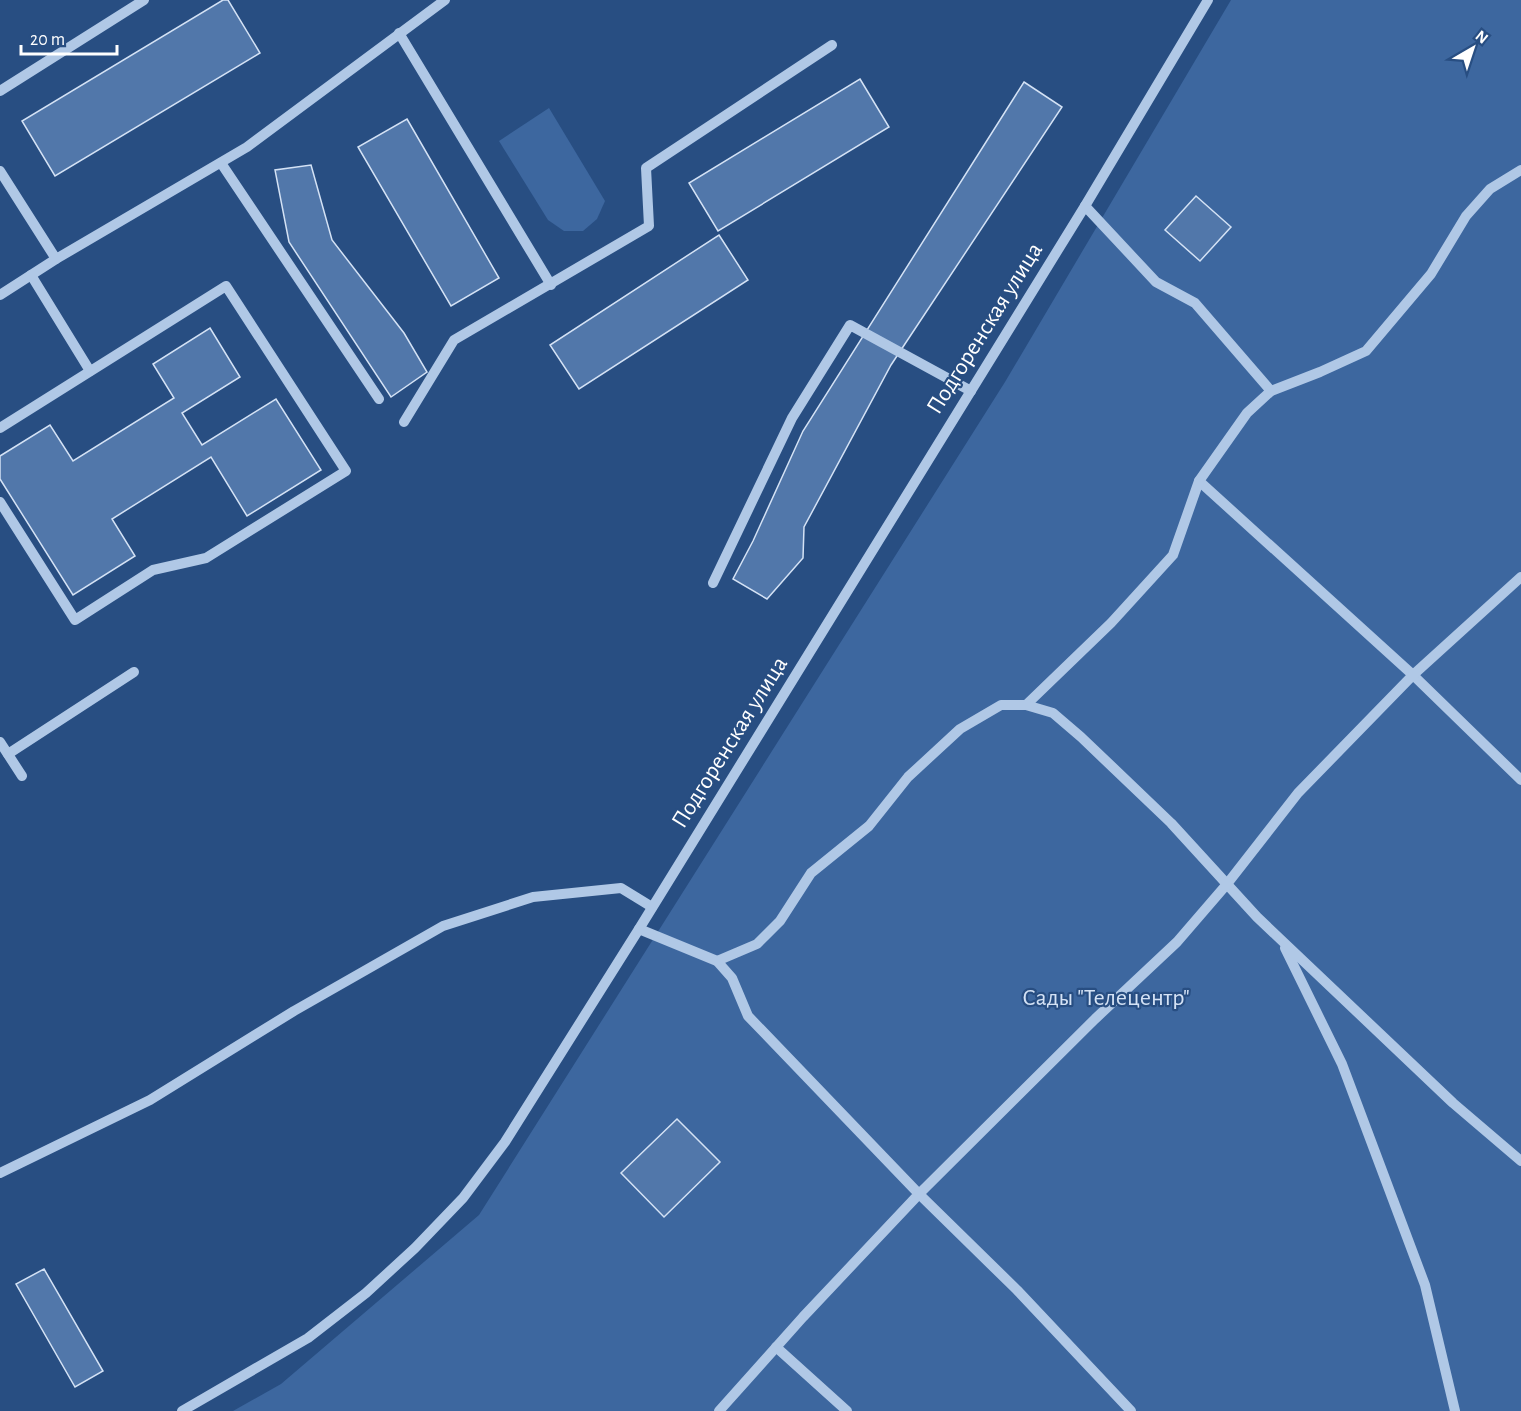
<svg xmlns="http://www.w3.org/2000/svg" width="1521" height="1411" viewBox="0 0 1521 1411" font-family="'Alegreya Sans',sans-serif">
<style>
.green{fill:#3d679f}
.building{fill:#5177aa;stroke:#d4e2f5;stroke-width:1.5}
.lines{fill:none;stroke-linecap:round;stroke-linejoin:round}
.minor{stroke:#b0c8e6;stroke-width:10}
.labels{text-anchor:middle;stroke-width:4.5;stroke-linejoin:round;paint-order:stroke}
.street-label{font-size:24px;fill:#fff;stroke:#284e82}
.park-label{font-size:24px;fill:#d4e2f5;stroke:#284e82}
</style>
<rect width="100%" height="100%" fill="#284e82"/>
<g class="green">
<polygon points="1231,0 1521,0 1521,1411 233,1411 281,1384 479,1215 1005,382"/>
<polygon points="549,108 605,201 597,219 583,231 564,231 548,220 499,141"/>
</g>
<g class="building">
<polygon points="223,0 228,0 260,53 55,176 22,121"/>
<polygon points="860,79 889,127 718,231 689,183"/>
<polygon points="1024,82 1062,107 891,365 804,527 803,558 767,599 733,579 753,541 803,431"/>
<polygon points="407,119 499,278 451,306 358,147"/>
<polygon points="311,165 332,240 404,333 427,372 391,397 289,242 275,170"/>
<polygon points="1196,196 1231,227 1200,261 1165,230"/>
<polygon points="719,235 748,280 579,389 550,345"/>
<polygon points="210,328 240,377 182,413 202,445 276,399 321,470 247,516 211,457 112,519 135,556 73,595 0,479 0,456 50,425 73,461 174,398 153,364"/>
<polygon points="677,1119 720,1162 664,1217 621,1173"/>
<polygon points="44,1269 103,1371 75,1387 16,1284"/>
</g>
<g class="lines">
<g class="minor">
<polyline points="399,33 551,285"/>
<polyline points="0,91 144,0"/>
<polyline points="221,163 379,399"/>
<polyline points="0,171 56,259 247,147 445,0"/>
<polyline points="1085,206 1156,282 1195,303 1271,391"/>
<polyline points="31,275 90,371"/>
<polyline points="0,295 56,259"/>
<polyline points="404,422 454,340 649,226 646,168 832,45"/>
<polyline points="0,428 226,286 346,471 206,558 153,570 75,620 0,502"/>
<polyline points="1199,481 1413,675 1521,780"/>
<polyline points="713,583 792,418 850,325 971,391"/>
<polyline points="1026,705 1111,623 1173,555 1199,481 1247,413 1271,391 1320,372 1366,351 1431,274 1466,216 1490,189 1521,170"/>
<polyline points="0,742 22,776"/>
<polyline points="8,754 134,672"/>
<polyline points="639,929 717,961 732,978 748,1016 919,1194 803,1317 719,1411"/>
<polyline points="1285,948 1342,1064 1425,1285 1455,1411"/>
<polyline points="717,961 757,944 780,921 811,873 869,826 908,777 960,729 1001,705 1026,705 1053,713 1081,737 1171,823 1257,917 1453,1103 1521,1161"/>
<polyline points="0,1173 150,1100 294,1011 443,926 533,897 621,888 652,907"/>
<polyline points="776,1347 847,1411"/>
<polyline points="182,1411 308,1338 366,1293 415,1248 463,1198 505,1142 639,929 1085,206 1208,0"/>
<polyline points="1131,1411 1017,1290 919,1194 1095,1019 1177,942 1227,884 1298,793 1413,675 1521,577"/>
</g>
</g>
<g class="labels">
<g class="street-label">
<text transform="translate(984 328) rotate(-58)" y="8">Подгоренская улица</text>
<text transform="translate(729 742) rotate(-58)" y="8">Подгоренская улица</text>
</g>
<g class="park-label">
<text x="1106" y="1005">Сады "Телецентр"</text>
</g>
</g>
<g transform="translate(1473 48) rotate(39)" stroke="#284e82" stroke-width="4.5" paint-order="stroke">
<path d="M0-4.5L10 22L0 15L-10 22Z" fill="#ffffff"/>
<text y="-9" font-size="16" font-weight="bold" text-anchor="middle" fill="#ffffff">N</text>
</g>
<path d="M21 45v9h96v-9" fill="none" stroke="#ffffff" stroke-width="3"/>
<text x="30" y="45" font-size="18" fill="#ffffff" stroke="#284e82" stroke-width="4.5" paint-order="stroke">20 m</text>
</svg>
